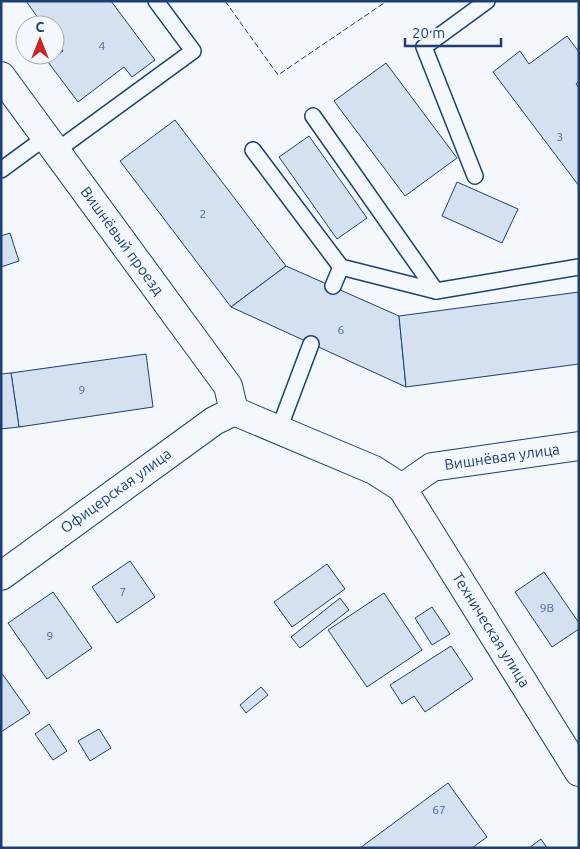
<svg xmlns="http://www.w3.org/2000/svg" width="580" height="849" viewBox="0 0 580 849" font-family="Ubuntu,sans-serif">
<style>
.building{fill:#d5e0f0;stroke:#1d3f73}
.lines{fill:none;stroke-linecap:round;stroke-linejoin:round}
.service-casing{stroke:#1d3f73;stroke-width:18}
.minor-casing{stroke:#1d3f73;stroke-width:30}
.service{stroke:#f4f7fb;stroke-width:15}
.minor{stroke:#f4f7fb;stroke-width:28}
.fence{stroke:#1d3f73;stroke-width:1;stroke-dasharray:6 2.5;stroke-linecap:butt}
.labels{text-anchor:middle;stroke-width:4;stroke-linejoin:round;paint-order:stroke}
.number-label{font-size:12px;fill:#4b6792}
.street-label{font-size:15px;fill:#1d3f73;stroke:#f4f7fb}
</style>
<rect width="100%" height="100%" fill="#f4f7fb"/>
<g class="building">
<polygon points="26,1 111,1 155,60 132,77 124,67 78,102 48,62 63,51 55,41 55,25 43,25"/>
<polygon points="567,36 579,52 579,81 576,84 579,88 579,186 493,72 520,51 529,64"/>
<polygon points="386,63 457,158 405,196 334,101"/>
<polygon points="175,120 286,266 231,307 120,161"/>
<polygon points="309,136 367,218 337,239 279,157"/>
<polygon points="457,182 518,209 502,243 442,216"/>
<polygon points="10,233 19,261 1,267 1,236"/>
<polygon points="286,266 399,316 406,387 231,307"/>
<polygon points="579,292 579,364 406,387 399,316"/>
<polygon points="146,354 153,407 19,427 11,373"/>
<polygon points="11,373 19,427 1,429 1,374"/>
<polygon points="130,561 155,597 117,623 92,587"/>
<polygon points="327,564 345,589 292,627 274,602"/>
<polygon points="544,572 579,623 579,629 552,647 515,592"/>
<polygon points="53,592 92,648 47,679 8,623"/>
<polygon points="384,593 422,650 367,687 328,630"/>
<polygon points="340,598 349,610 300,648 291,637"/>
<polygon points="432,607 450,634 432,645 415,618"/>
<polygon points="451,646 473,679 425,712 414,696 402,704 390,685"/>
<polygon points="1,672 30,713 1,732"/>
<polygon points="261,687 268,695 246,713 240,705"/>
<polygon points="49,724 67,751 53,760 35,734"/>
<polygon points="99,729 111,748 90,761 78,741"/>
<polygon points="448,783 487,837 472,848 360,848"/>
<polygon points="541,839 547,848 529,848"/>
</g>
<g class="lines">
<g class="service-casing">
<g id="service">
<polyline points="313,116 436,291"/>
<polyline points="253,150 341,267"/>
<polyline points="56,151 193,51 156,1"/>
<polyline points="1,170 46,137"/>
<polyline points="475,176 424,47 487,1"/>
<polyline points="333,286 341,267 436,291 579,267"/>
<polyline points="279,429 311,344"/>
</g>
</g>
<g class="minor-casing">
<g id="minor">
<polyline points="1,76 228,386 234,411"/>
<polyline points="234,411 374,470 402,488 579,772"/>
<polyline points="402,488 432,467 579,446"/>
<polyline points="1,576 214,421 234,411"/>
</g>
</g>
<use href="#service" class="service"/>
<use href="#minor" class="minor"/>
<polyline class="fence" points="225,1 278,75 387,1"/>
</g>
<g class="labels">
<g class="number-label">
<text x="102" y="50">4</text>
<text x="560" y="141">3</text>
<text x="203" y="218">2</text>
<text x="341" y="334">6</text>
<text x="82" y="394">9</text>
<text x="123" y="596">7</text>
<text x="547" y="612">9В</text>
<text x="50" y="640">9</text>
<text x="439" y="814">67</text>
</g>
<g class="street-label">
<text transform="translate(122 241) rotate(54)" y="5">Вишнёвый проезд</text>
<text transform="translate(502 457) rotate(-8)" y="5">Вишнёвая улица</text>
<text transform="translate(116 491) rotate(-36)" y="5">Офицерская улица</text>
<text transform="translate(491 630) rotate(58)" y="5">Техническая улица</text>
</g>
</g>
<rect width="580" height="849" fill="none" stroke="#1d3f73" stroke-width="5"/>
<g transform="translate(40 40)"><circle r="24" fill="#f4f7fb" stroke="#9eadc5"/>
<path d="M0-4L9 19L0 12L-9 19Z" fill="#c62828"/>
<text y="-8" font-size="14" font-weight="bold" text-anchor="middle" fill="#1d3f73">С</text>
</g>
<path d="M405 38v8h96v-8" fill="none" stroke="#1d3f73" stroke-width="2.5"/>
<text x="412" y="38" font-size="15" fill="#1d3f73" stroke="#f4f7fb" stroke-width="4" paint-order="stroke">20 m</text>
</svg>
